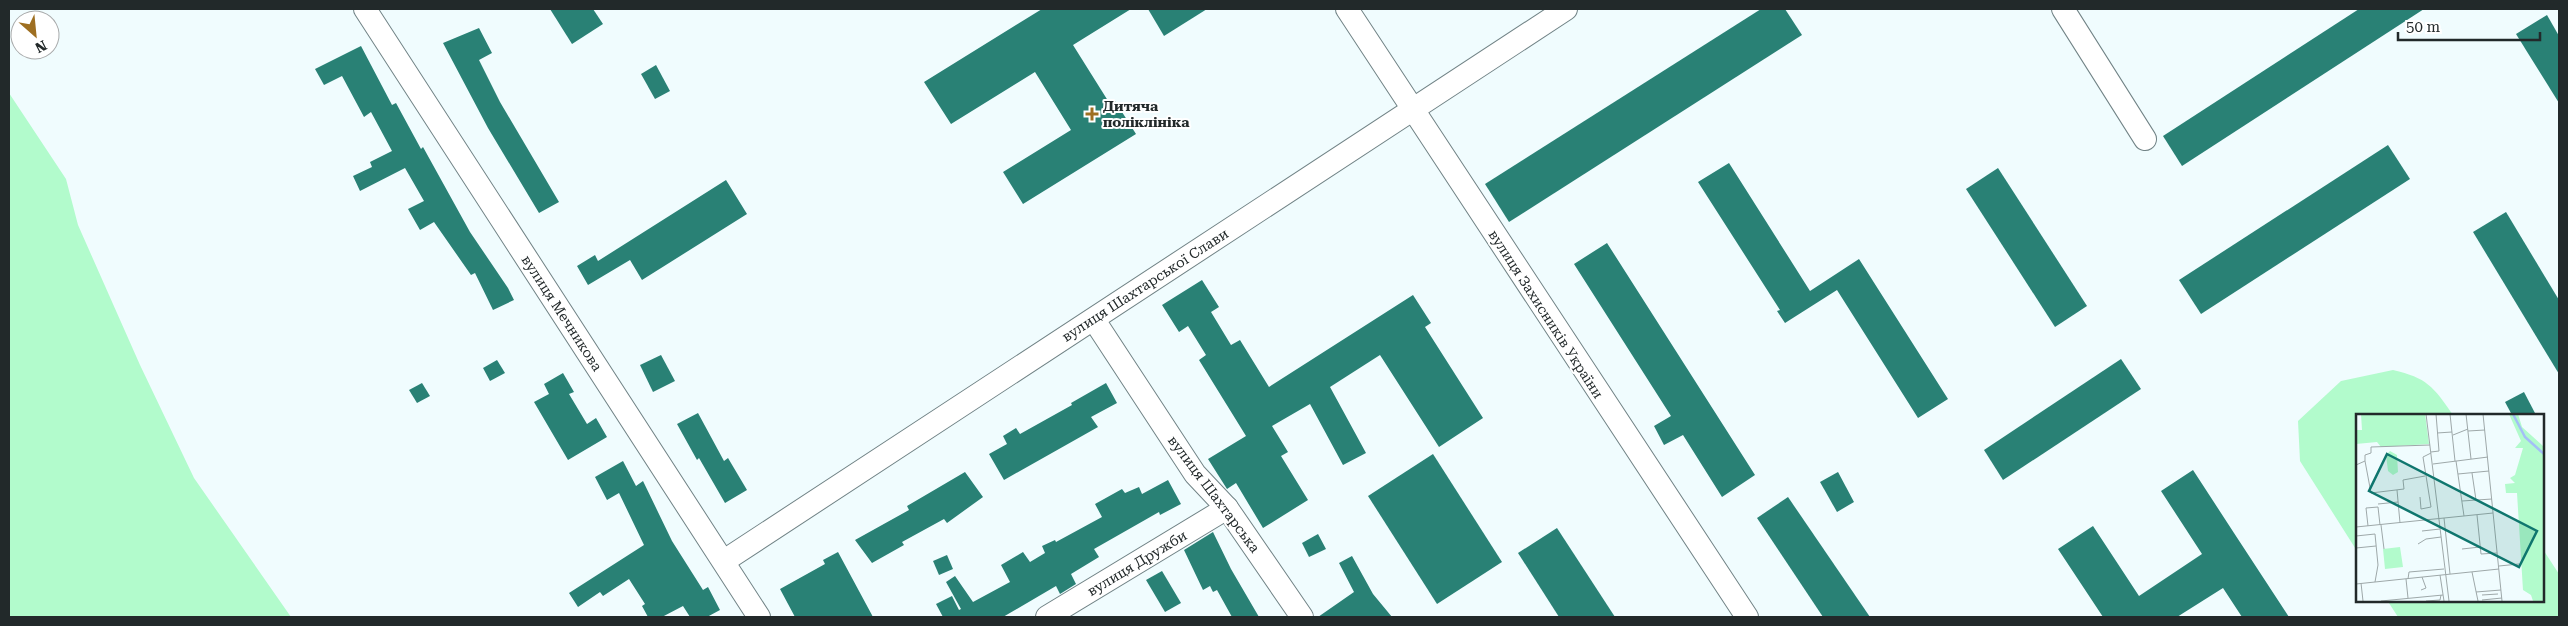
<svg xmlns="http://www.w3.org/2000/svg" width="2568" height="626" viewBox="0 0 2568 626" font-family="'Roboto Serif',serif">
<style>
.green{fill:#b2fbcc}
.building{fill:#298175}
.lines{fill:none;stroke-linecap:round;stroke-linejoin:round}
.street-casing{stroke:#718386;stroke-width:24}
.street{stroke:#fff;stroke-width:22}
.poi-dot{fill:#9e6f21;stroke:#fff;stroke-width:2}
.labels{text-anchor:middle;stroke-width:4;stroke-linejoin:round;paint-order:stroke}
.poi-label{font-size:14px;font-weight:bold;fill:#22292a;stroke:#fff;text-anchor:start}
.street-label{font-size:14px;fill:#22292a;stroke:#fff}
.inset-river{fill:none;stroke:#a3bff6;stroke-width:2.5}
.inset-road{fill:none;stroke:#9ea8a9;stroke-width:1}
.view{fill:#0f766e;fill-opacity:0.15;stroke:#0f766e;stroke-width:2.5}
.inset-edge{fill:none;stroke:#22292a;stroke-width:2.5}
</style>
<rect width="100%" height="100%" fill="#f0fcfe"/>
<g class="green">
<polygon points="9,93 66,179 78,225 140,365 194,478 291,617 9,617"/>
<path d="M 2393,370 C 2427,378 2433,386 2453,415 L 2357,415 L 2357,551 L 2300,461 L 2298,421 L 2341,381 Z"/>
<polygon points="2542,548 2559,574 2559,617 2398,617 2387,600 2542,600"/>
</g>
<g class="building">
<polygon points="550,9 593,9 603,24 572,44"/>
<polygon points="1042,9 1131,9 1073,45 1110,104 1115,101 1136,134 1023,204 1003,172 1071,130 1035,72 951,124 924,82"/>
<polygon points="1148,9 1207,9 1164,36"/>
<polygon points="1761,9 1785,9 1802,35 1509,222 1485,184"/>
<polygon points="2359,9 2424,9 2182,166 2163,136"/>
<polygon points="2547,15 2559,36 2559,103 2516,34"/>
<polygon points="479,28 492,53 479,60 500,102 559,202 539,213 488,128 443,43"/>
<polygon points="361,46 392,105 396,103 421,149 423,147 470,232 508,288 514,300 493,310 475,273 471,275 434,222 420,230 408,209 424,201 405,168 360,191 353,176 372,167 370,162 392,151 371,112 364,117 342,76 324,85 315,69"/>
<polygon points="656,65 670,91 655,99 641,74"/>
<polygon points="2388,145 2410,179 2201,314 2179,280"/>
<polygon points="1729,163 1810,291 1859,259 1948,399 1918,418 1837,290 1785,323 1777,311 1780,310 1698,182"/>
<polygon points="1998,168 2087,306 2055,327 1966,189"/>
<polygon points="726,180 747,214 642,280 630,260 588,285 577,266 595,255 598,261"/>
<polygon points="2506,212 2559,300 2559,374 2473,232"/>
<polygon points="1607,243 1755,475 1722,497 1683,435 1664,445 1654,426 1671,416 1574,264"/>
<polygon points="1202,280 1219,307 1211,312 1231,345 1240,340 1269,387 1413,295 1431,323 1425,327 1483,418 1439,447 1380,355 1330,387 1366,453 1343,465 1310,404 1272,426 1288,452 1281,456 1308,500 1263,528 1236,483 1227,489 1208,459 1246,436 1199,360 1206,355 1188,326 1179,332 1162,305"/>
<polygon points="661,355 675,381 653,392 640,365"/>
<polygon points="2121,359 2141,389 2003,480 1984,450"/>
<polygon points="497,360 505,373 490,381 483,368"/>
<polygon points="563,373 574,392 569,394 587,424 596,418 607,437 568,460 534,402 549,394 544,384"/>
<polygon points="422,383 430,396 417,403 409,390"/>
<polygon points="1106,383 1117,403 1091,417 1098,427 1004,480 989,454 1007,444 1003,436 1016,428 1020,434 1072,405 1071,403"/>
<polygon points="2524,392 2536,415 2512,415 2505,402"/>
<polygon points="698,413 724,461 728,458 747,490 725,503 699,458 697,460 677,424"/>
<polygon points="1433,454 1502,562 1437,604 1368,496"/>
<polygon points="623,461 636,486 643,481 672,541 703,590 708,587 720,610 707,617 690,617 683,606 662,617 648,617 642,606 645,604 629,579 603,596 600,592 578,607 569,593 644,545 619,493 607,500 595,477"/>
<polygon points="2193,470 2234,533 2289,617 2242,617 2223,588 2177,617 2103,617 2058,549 2093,526 2139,596 2202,554 2161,491"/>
<polygon points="965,472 983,497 947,523 944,519 902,542 904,545 872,563 855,540 909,510 907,506"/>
<polygon points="1838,472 1854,502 1837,512 1820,482"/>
<polygon points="1168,480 1181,504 1160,515 1159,512 1094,549 1099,557 1071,574 1076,584 1060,594 1056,586 1003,617 943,617 936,604 952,596 959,610 961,609 946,582 955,576 973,602 1010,582 1001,565 1023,552 1030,562 1045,553 1042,546 1055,540 1056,542 1102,517 1095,504 1122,489 1125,493 1139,487 1142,494"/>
<polygon points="1788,497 1870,617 1823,617 1757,518"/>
<polygon points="1557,528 1615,617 1559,617 1518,553"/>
<polygon points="1213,532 1231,569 1259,617 1232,617 1217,590 1213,592 1210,586 1203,590 1184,550"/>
<polygon points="1318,534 1326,549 1309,557 1302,543"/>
<polygon points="838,552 873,617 795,617 780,589 825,564 823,560"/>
<polygon points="947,555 953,569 939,575 933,561"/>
<polygon points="1352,556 1373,594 1392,617 1318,617 1354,592 1339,563"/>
<polygon points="1162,571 1181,603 1165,612 1146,580"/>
</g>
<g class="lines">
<g class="street-casing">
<g id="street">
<polyline points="365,9 759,617"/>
<polyline points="1347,9 1747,617"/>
<polyline points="2063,9 2145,139"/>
<polyline points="1094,320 1195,474 1227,508 1302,617"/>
<polyline points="724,561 1566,9"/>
<polyline points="1047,617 1227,508"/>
</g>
</g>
<use href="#street" class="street"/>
</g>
<path class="poi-dot" d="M1089.5 106.5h5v5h5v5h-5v5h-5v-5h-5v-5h5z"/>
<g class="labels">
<g class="poi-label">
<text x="1103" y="111">Дитяча<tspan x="1103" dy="16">поліклініка</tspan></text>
</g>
<g class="street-label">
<text transform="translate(1145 285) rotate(-33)" y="5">вулиця Шахтарської Слави</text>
<text transform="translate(562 313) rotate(57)" y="5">вулиця Мечникова</text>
<text transform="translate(1546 314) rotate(57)" y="5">вулиця Захисників України</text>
<text transform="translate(1214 494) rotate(53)" y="5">вулиця Шахтарська</text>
<text transform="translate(1137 563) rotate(-31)" y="5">вулиця Дружби</text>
</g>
</g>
<g transform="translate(2356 414)">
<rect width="188" height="188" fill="#f0fcfe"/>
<path d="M 5,0 L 69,0 L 73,30 L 25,33 L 21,28 L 0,30 L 0,16 L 6,16 ZM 153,0 L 162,0 L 166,13 L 187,32 L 187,187 L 177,187 L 175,181 L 167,176 L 161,79 L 150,79 L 149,70 L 159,69 L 154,64 L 159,61 L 167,34 L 159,34 L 165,27 ZM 34,37 L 41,41 L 42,58 L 37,61 L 32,57 L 30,41 ZM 44,133 L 47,153 L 29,155 L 27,135 Z" fill="#b2fbcc"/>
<path class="inset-river" d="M 157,0 L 169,23 L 188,40"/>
<path class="inset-road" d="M 70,0 L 93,187M 94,0 L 99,47M 110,0 L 115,45M 127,0 L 146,187M 112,17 L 129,16M 81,19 L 96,18M 97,21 L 112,15M 75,38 L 83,37 L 80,0M 9,47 L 15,79 L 48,75 L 47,66 L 69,62M 100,47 L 108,102M 77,50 L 132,43M 0,51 L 9,47 L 9,41 L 15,39 L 15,33 L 74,31M 116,59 L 120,86M 102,60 L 133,57M 41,76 L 44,109M 64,83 L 65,95 L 75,93M 106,87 L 136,85M 22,90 L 42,88M 75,93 L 67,43 L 75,39M 121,101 L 125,140 L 141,139M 88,104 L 94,160M 25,111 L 28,135M 12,112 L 10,94 L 22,93 L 24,111M 0,113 L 137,99M 66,117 L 84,115M 0,122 L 19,120 L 22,151 L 19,168M 62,130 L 70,125 L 85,123M 0,134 L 20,132M 106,135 L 124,133M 143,152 L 163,150M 116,158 L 122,187M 84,161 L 88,187M 50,165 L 52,184M 52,165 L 53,158 L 88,155M 5,169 L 7,187M 0,170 L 143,155M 65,176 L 70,174 L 66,163M 120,178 L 145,176M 126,181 L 142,180M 126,186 L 146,184M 25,187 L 87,181M 70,187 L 84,186 L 85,181"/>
<path class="view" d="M 31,40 L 181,117 L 163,153 L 13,77 Z"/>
<rect width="188" height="188" class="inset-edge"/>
</g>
<rect width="2568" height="626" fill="none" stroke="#22292a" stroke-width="20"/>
<g transform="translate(35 35) rotate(153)"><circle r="24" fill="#ffffff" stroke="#a7a9aa"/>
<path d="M0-4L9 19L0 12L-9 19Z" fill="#9e6f21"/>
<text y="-8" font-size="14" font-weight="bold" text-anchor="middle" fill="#22292a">N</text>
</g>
<path d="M2398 32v8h142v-8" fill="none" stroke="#22292a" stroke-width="2.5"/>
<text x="2406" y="32" font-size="15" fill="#22292a" stroke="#ffffff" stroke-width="4" paint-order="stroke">50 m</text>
</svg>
